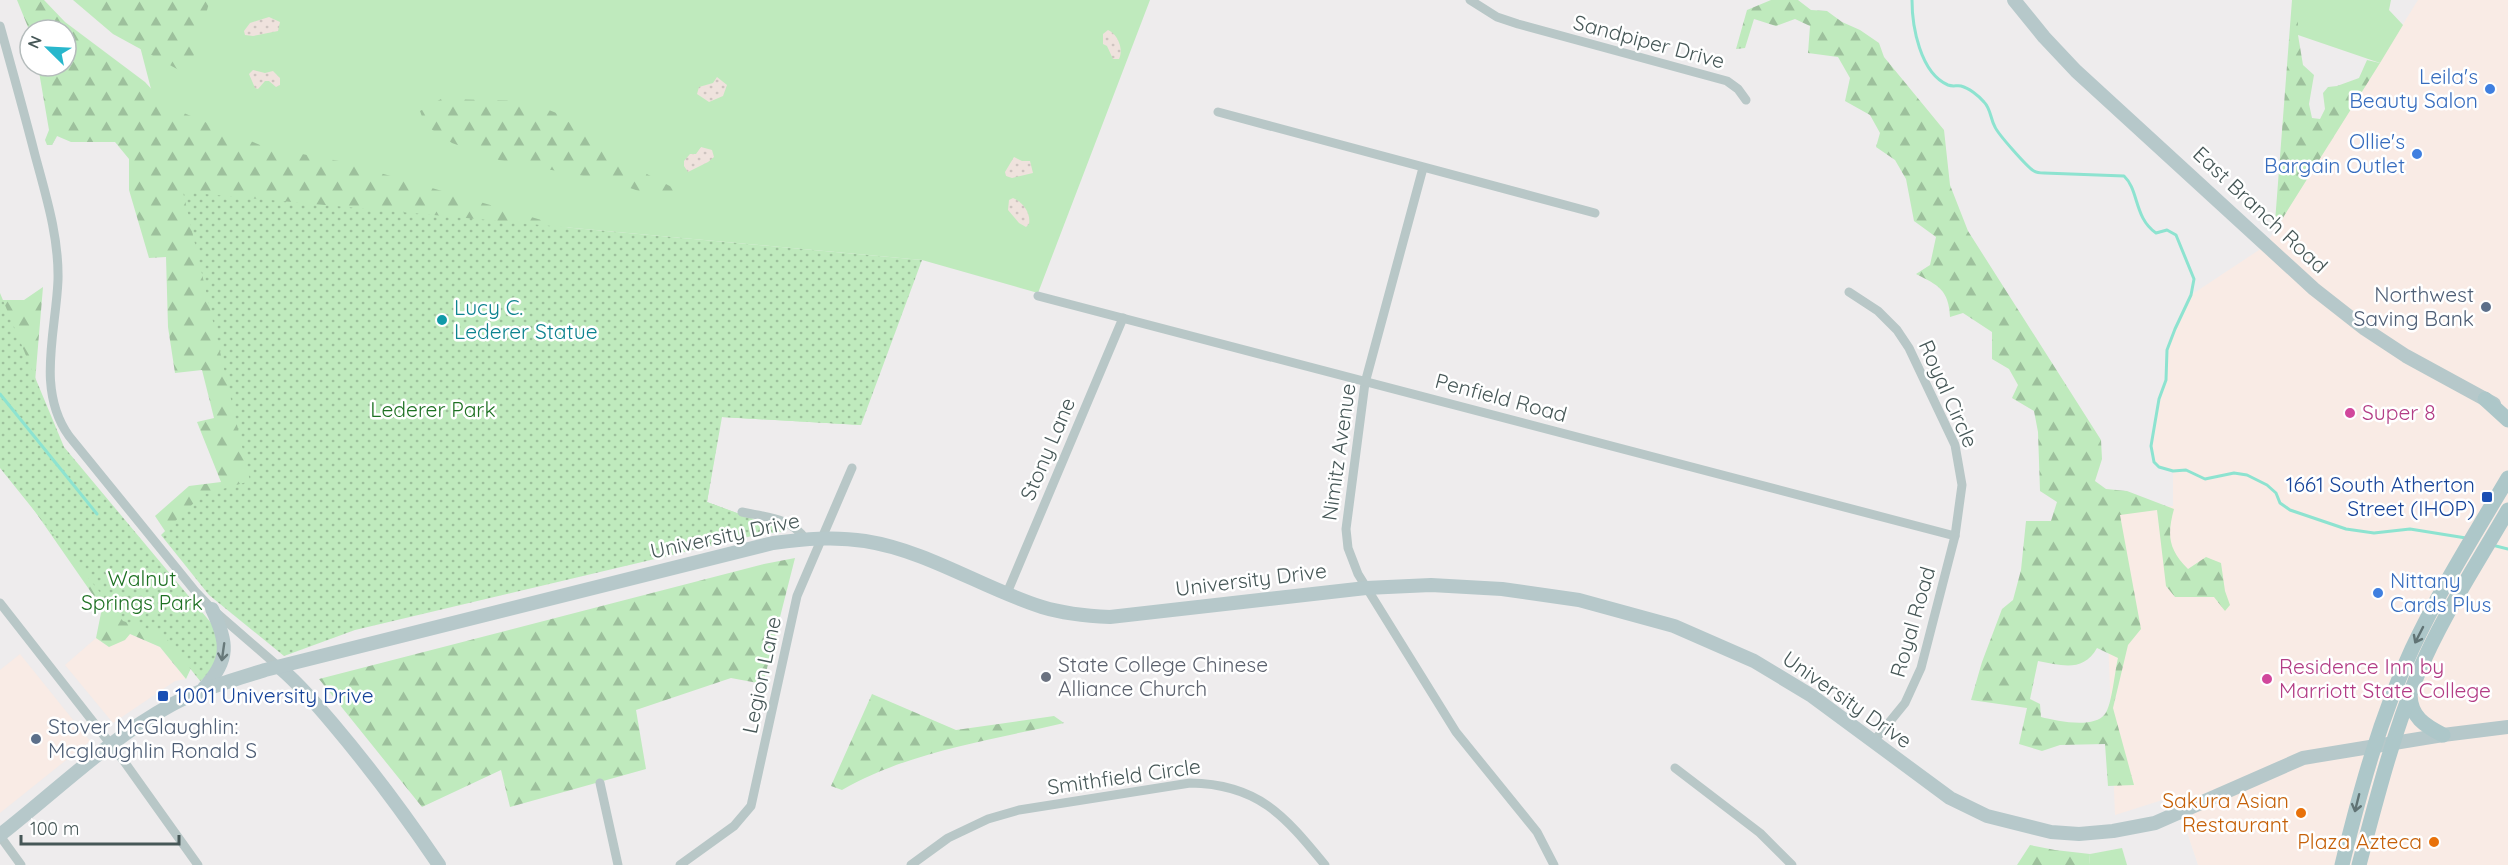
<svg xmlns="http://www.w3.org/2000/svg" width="2508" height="865" viewBox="0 0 2508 865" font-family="Quicksand,sans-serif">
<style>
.commercial{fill:#f9ebe5}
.green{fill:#bfeabd}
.forest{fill:url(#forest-firs);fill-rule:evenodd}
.sand{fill:url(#sand-dots)}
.park{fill:url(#park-dots)}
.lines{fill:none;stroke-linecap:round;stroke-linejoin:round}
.stream{stroke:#8de3d0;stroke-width:3}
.street{stroke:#b8c7c7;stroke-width:9}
.secondary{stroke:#b6c8ca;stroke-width:14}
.primary{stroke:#adc7c9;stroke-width:15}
.oneway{stroke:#607374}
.oneway2{stroke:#68797a}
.shop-dot{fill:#3f7fe0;stroke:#fff;stroke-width:2}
.service-dot{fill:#5c6f8a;stroke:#fff;stroke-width:2}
.culture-dot{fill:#0f9aa8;stroke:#fff;stroke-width:2}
.hotel-dot{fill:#d1479c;stroke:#fff;stroke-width:2}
.transit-dot{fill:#1a4fb4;stroke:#fff;stroke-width:2}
.worship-dot{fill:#6b7280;stroke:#fff;stroke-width:2}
.food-dot{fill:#e8710a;stroke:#fff;stroke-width:2}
.labels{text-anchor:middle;stroke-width:5;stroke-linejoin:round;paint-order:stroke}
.street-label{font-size:21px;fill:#465757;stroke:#fff}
.shop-label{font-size:21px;fill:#366cbe;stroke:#fff;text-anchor:end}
.service-label{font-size:21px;fill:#4e5e75;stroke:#fff;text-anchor:end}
.culture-label{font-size:21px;fill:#0d838f;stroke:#fff;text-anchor:start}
.park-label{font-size:21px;fill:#1e7123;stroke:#fff}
.hotel-label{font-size:21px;fill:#b23c85;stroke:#fff;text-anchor:start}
.transit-label{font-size:21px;fill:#164399;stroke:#fff;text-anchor:end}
.worship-label{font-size:21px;fill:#5b616d;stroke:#fff;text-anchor:start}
.food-label{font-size:21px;fill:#c56008;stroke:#fff;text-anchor:end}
</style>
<defs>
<pattern id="forest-firs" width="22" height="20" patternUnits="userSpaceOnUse" patternTransform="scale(1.5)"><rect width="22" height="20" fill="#bfeabd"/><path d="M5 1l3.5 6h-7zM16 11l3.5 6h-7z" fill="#9dc09c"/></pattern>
<pattern id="sand-dots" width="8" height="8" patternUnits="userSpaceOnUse" patternTransform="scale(1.5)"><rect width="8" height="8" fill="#efe2dd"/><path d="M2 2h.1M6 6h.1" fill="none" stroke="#cec4c0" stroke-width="1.8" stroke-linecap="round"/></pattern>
<pattern id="park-dots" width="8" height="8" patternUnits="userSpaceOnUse" patternTransform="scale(1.5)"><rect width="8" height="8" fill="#bfeabd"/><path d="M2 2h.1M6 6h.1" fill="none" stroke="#9dc09c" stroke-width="1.8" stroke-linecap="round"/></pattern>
</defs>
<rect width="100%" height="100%" fill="#eeeced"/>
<g class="commercial">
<polygon points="2418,0 2508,0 2508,865 2198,865 2175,796 2115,815 2103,512 2173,506 2173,471 2159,467 2154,462 2151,446 2159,399 2166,380 2167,350 2175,329 2191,295 2265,246"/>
<polygon points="130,634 160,647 186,679 175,681 113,723 65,665 96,638 109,647"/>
<polygon points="20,654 90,741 0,813 0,670"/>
</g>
<g class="green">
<polygon points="128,0 1150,0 1038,293 922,260 183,192 166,147"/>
<polygon points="2298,0 2391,0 2389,10 2403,25 2380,63 2298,35"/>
<polygon points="2122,848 2127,865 2089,865 2090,854"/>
</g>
<g class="forest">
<polygon points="17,0 44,0 65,22 145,82 167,106 265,147 339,161 634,247 861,425 721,417 707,502 764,523 165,531 155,516 189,486 221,482 197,422 214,418 202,370 175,373 168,327 166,257 149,258 129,190 129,159 115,142 71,142 57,136 52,145 47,145 45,140 49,130 38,66 66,66 66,30 30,32"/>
<polygon points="73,0 210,0 188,75 113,34"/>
<path d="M 1771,0 L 1798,0 L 1811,10 L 1827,11 L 1842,22 L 1860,30 L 1879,43 L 1884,57 L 1944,130 L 1950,185 L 1968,231 L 2101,440 L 2102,459 L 2095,481 L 2106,489 L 2127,491 L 2174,509 C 2167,535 2168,549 2188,569 L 2206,557 L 2221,563 L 2225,591 L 2230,605 L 2225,611 L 2214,597 L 2175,597 L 2166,586 L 2157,510 L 2120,515 L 2141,629 L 2128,645 L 2113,708 L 2134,785 L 2108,786 L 2105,744 L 2060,745 L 2042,751 L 2019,744 L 2027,708 L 1971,700 L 1982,662 L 2002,609 L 2013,600 L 2021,570 L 2026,521 L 2051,521 L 2057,502 L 2040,491 L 2038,432 L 2034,411 L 2012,398 L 2018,385 L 2009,369 L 1992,359 L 1992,332 L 1963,313 L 1950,317 C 1949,290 1938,285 1916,274 L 1930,265 L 1936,237 L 1914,221 L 1906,179 L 1895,160 L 1876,147 L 1880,133 L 1870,115 L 1845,101 L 1850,78 L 1838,57 L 1808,53 L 1810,26 L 1795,19 L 1776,26 L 1754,19 L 1745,48 L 1736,49 L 1747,10 ZM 2097,648 L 2118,658 C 2115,670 2112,705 2105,714 C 2094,729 2057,721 2041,717 L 2040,704 L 2030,699 L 2038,661 C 2061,665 2083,673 2097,648 Z"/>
<polygon points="2292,0 2298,0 2298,35 2303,65 2314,75 2309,104 2312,118 2320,119 2325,109 2323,93 2328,87 2337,86 2359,78 2367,60 2380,63 2279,224 2275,222"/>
<polygon points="441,99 526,101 559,114 593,142 624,162 685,194 676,204 610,181 499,160 452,143 425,125 420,111"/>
<polygon points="43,287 35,382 42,415 192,666 186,679 160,647 130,634 125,640 109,647 96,638 102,608 0,461 0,300 24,300"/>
<polygon points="795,558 763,684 731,678 636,710 646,769 510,807 501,770 422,807 319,679 764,564"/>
<path d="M 872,694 L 956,730 L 1054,716 L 1064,723 C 988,741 910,751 842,790 L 831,786 Z"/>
<polygon points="2030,845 2055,850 2090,854 2089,865 2017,865"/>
</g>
<g class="sand">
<polygon points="269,17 280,22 278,31 253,36 245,35 244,31 250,23"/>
<path d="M 1108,30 C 1118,34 1124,50 1119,59 L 1113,59 L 1107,46 L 1103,44 L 1103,34 Z"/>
<polygon points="253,70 265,73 273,71 280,78 280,85 276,87 269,81 265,81 258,89 255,88 249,74"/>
<polygon points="717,77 727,85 723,96 709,102 697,94 699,87 713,83"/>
<polygon points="701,147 712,150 714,157 708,162 688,172 684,166 684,161 690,154 696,154"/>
<polygon points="1014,157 1022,161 1030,161 1033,173 1012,178 1006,176 1005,172"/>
<path d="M 1013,198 C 1023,202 1031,213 1029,224 L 1026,227 L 1019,223 L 1008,210 L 1009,200 Z"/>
</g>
<g class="park">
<polygon points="183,192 922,260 861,425 722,417 707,502 786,531 752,536 355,630 284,656 209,595 161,535 202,495 250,481"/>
<polygon points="0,293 64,447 212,624 220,647 210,674 200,681 163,634 123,621 0,468"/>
</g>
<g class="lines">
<g class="stream">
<path d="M 1912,0 C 1912,26 1920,73 1948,85 C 1953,87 1957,85 1961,86 C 1969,88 1979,96 1984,102 C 1991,109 1990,118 1995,127 C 1998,134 2028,168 2034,171 C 2037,173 2041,173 2044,173 L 2124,176 C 2139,190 2134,218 2156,233 L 2167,230 L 2176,235 L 2194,279 L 2191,295 L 2175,329 L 2167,350 L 2166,380 L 2159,399 L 2151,446 L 2154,462 L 2159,467 L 2173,471 L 2186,470 L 2205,479 L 2234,473 L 2247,475 L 2267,485 L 2276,493 L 2280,503 L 2290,510 L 2346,529 L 2374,533 L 2410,529 L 2466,538"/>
<polyline points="0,394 97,514"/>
<polyline points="2492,545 2508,549"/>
</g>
<g class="street">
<polyline points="1470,0 1497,17 1518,24 1727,81 1738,89 1746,100"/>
<path d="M 0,26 C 12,69 24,112 35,155 C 46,196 59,237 58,280 C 56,332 36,390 69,436 L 195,591 L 212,609 L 279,667"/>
<polyline points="1218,112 1595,213"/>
<polyline points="1423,168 1365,383 1346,529 1348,548 1358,574 1456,732 1537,832 1554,865"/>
<polyline points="1849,292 1878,311 1897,330 1909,348 1955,445 1962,485 1955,536 1921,668 1905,703 1874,741"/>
<polyline points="1038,296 1955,536"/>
<path d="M 742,512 C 765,517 792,518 805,539"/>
<polyline points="1007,593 1123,318"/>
<polyline points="0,603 123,760 198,865"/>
<polyline points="1675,768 1760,833 1792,865"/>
<polyline points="600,783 618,865"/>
<polyline points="0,836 21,865"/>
<polyline points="680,865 734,826 751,806 797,596 852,468"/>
<path d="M 911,865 L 948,838 L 988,819 L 1019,810 L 1190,783 C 1258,784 1284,815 1325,865"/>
</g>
<g class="secondary">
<polyline points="2014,0 2044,37 2076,71 2314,289 2365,329 2406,356 2494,404"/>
<path d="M 279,667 C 299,684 316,704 333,724 C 371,769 406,816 439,865"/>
<path d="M 204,688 C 230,660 228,642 212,609"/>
<path d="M 0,835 C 54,793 110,738 171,705 C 201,689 233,680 265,670 L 773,543 C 804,539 834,536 865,541 C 928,551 982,588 1042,607 C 1065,614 1087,616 1110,617 L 1366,588 L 1431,585 L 1502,589 L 1579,600 L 1674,626 L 1754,661 L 1812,696 L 1950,798 L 1987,816 L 2051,832 L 2079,834 L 2113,831 L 2155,823 L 2303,758 L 2443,735 L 2508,727"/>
</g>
<g class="primary">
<polyline points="2485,399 2508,420"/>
<path d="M 2410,695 C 2411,717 2424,725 2443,735"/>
<path d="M 2342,865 C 2360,791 2380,718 2412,649 C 2440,589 2475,534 2508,478"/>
<path d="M 2359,865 C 2376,801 2392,737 2417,676 C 2441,618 2477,564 2508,510"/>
</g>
</g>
<defs><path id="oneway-shaft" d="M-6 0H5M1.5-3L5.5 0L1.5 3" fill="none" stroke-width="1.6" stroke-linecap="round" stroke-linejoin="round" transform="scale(1.5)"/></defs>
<g class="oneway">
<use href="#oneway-shaft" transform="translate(2419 635) rotate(117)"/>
<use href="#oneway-shaft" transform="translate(2357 803) rotate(104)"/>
</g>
<use class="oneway2" href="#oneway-shaft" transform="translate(223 652) rotate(98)"/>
<g class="shop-dot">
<circle cx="2490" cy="89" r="6"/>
<circle cx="2417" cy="154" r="6"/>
<circle cx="2378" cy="593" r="6"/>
</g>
<g class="service-dot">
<circle cx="2486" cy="307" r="6"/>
<circle cx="36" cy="739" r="6"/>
</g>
<circle class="culture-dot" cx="442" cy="320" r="6"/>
<g class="hotel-dot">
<circle cx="2350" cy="413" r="6"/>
<circle cx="2267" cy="679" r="6"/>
</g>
<g class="transit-dot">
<rect x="2481" y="491" width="12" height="12" rx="3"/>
<rect x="157" y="690" width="12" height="12" rx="3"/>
</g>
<circle class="worship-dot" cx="1046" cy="677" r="6"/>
<g class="food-dot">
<circle cx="2301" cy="813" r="6"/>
<circle cx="2434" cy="842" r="6"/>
</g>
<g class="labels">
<g class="street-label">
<text transform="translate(1649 42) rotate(15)" y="7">Sandpiper Drive</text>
<text transform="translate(2260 210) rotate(43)" y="7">East Branch Road</text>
<text transform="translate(1948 394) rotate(66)" y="7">Royal Circle</text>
<text transform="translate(1501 398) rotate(15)" y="7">Penfield Road</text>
<text transform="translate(1048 449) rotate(-67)" y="7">Stony Lane</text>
<text transform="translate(1339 452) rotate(-82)" y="7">Nimitz Avenue</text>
<text transform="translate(725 536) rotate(-12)" y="7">University Drive</text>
<text transform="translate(1251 580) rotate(-7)" y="7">University Drive</text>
<text transform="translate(1913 622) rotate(-74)" y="7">Royal Road</text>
<text transform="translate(762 675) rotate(-78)" y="7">Legion Lane</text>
<text transform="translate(1847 700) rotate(35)" y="7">University Drive</text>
<text transform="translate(1124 777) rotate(-8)" y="7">Smithfield Circle</text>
</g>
<g class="shop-label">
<text x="2478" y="84">Leila's<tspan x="2478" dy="24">Beauty Salon</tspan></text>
<text x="2405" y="149">Ollie's<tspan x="2405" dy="24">Bargain Outlet</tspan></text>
<text x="2390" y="588" text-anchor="start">Nittany<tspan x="2390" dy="24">Cards Plus</tspan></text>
</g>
<g class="service-label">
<text x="2474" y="302">Northwest<tspan x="2474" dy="24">Saving Bank</tspan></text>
<text x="48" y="734" text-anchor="start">Stover McGlaughlin:<tspan x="48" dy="24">Mcglaughlin Ronald S</tspan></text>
</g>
<g class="culture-label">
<text x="454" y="315">Lucy C.<tspan x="454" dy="24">Lederer Statue</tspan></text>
</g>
<g class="park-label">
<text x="433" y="417">Lederer Park</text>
<text x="142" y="586">Walnut<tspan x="142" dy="24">Springs Park</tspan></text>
</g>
<g class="hotel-label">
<text x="2362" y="420">Super 8</text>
<text x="2279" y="674">Residence Inn by<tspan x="2279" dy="24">Marriott State College</tspan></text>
</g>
<g class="transit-label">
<text x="2475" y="492">1661 South Atherton<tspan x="2475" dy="24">Street (IHOP)</tspan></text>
<text x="175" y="703" text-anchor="start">1001 University Drive</text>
</g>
<g class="worship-label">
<text x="1058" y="672">State College Chinese<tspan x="1058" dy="24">Alliance Church</tspan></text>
</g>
<g class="food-label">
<text x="2289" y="808">Sakura Asian<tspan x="2289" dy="24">Restaurant</tspan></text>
<text x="2422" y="849">Plaza Azteca</text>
</g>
</g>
<g transform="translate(48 48) rotate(294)"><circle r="28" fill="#ffffff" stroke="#b5bcbc" stroke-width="1.5"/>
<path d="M0-4.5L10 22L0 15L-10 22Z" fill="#28b7cc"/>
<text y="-9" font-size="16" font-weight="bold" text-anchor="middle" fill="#465757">N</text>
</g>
<path d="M21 835v9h158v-9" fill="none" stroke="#465757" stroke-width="3"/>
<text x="30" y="835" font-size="18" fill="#465757" stroke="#ffffff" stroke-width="4.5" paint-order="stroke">100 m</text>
</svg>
